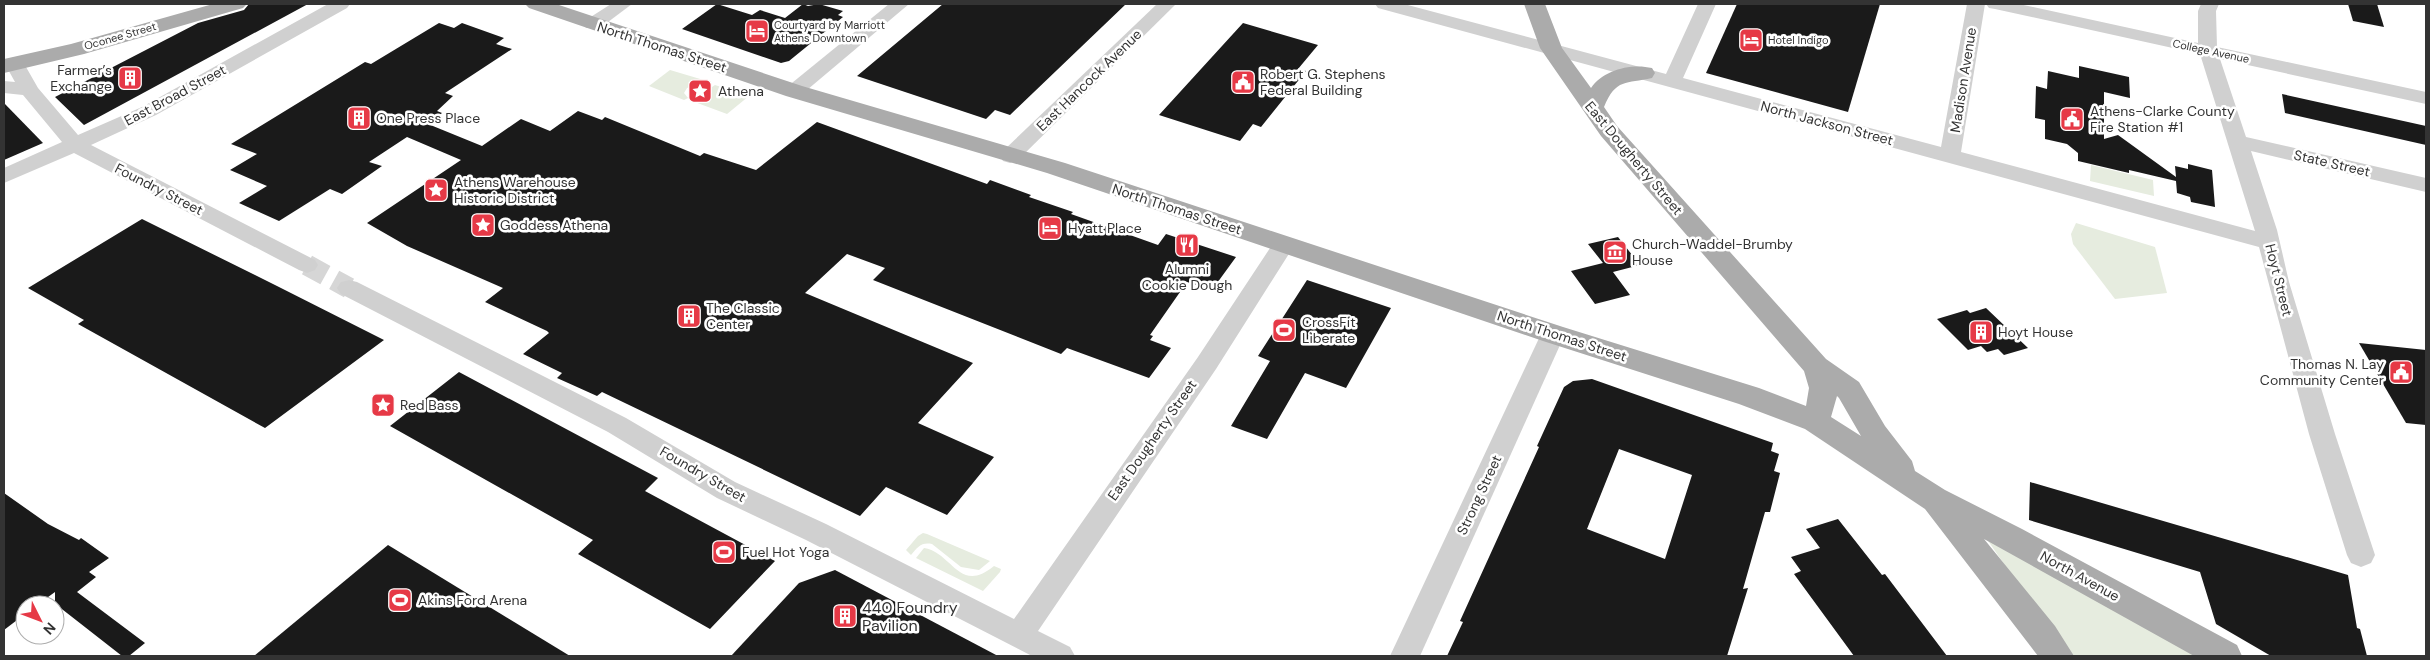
<svg xmlns="http://www.w3.org/2000/svg" width="2430" height="660" viewBox="0 0 2430 660" font-family="'DM Sans',sans-serif">
<style>
.green{fill:#e6ecdf}
.building{fill:#1a1a1a;fill-rule:evenodd}
.lines{fill:none;stroke-linecap:round;stroke-linejoin:round}
.minor-tunnel{stroke:#d6d6d6;stroke-width:21;stroke-dasharray:21 10;stroke-linecap:butt}
.minor{fill:#d0d0d0;fill-rule:evenodd}
.major{fill:#ababab;fill-rule:evenodd}
.labels{text-anchor:middle;stroke-width:5;stroke-linejoin:round;paint-order:stroke}
.far-poi-label{font-size:11px;fill:#333;stroke:#fff;text-anchor:start}
.far-street-label{font-size:11px;fill:#333;stroke:#fff}
.street-label{font-size:14px;fill:#333;stroke:#fff}
.poi-label{font-size:14px;fill:#333;stroke:#fff;text-anchor:start}
.near-poi-label{font-size:16px;fill:#333;stroke:#fff;text-anchor:start}
</style>
<rect width="100%" height="100%" fill="#fff"/>
<g class="green">
<polygon points="670,70 707,81 687,88 684,93 688,98 684,100 649,86"/>
<polygon points="715,85 749,96 727,114 692,101 708,97 712,93 712,87"/>
<polygon points="2091,165 2153,180 2154,196 2090,181"/>
<polygon points="2076,223 2155,247 2167,293 2115,299 2073,244 2071,234"/>
<polygon points="1982,532 2198,656 2067,656"/>
<path d="M 923,533 L 927,534 L 990,561 L 979,570 L 961,567 L 932,544 C 921,542 918,547 911,555 L 906,550 L 918,536 Z"/>
<path d="M 924,548 C 952,552 959,595 994,566 L 1001,569 L 1000,572 L 983,591 L 916,558 Z"/>
</g>
<g class="building">
<polygon points="249,4 308,4 84,125 55,97 198,23 244,10"/>
<polygon points="717,4 752,15 760,10 785,18 803,4 808,6 819,4 843,11 838,15 843,17 789,61 781,63 682,29"/>
<polygon points="943,4 1126,4 1010,115 995,110 986,119 857,76"/>
<polygon points="1737,4 1880,4 1848,112 1706,73"/>
<polygon points="2348,4 2377,4 2384,27 2353,21"/>
<polygon points="439,23 454,28 462,23 504,38 496,44 512,49 445,93 453,96 437,111 442,113 428,124 482,146 521,119 550,131 578,111 602,120 605,117 700,156 704,153 756,170 817,122 987,184 990,180 1031,195 1029,197 1073,212 1071,214 1158,245 1166,234 1236,257 1212,290 1187,282 1150,335 1153,336 1150,340 1171,348 1149,378 1067,348 1061,354 873,280 885,268 847,254 805,293 973,363 918,423 994,457 947,515 886,487 860,516 602,392 597,396 557,378 562,373 523,354 549,333 547,331 485,302 503,288 407,246 367,223 461,160 407,137 369,162 382,166 342,194 330,189 279,221 239,203 267,186 230,170 257,154 231,144 365,62 371,64"/>
<polygon points="1243,23 1318,45 1298,69 1306,71 1261,127 1253,124 1240,141 1159,115"/>
<polygon points="2079,66 2129,77 2130,98 2104,92 2104,139 2118,135 2176,177 2175,166 2188,169 2188,164 2212,170 2215,207 2191,202 2190,197 2177,193 2176,181 2129,170 2129,173 2078,161 2078,153 2067,144 2045,139 2045,120 2035,118 2036,86 2047,89 2048,71 2079,78"/>
<polygon points="2282,94 2426,126 2426,145 2285,113"/>
<polygon points="4,103 43,143 4,160"/>
<polygon points="142,219 277,286 384,340 265,428 78,324 84,320 28,288"/>
<polygon points="1618,237 1640,265 1613,272 1630,295 1595,304 1571,271 1603,263 1588,244"/>
<polygon points="1307,280 1391,308 1346,388 1305,373 1267,439 1231,426 1270,361 1258,356"/>
<polygon points="1986,308 2028,348 2004,355 1998,349 1987,352 1981,346 1968,350 1937,319 1967,310 1970,313"/>
<polygon points="2359,343 2426,350 2426,425 2406,423"/>
<polygon points="459,372 658,478 645,491 775,561 710,629 578,554 593,540 390,426"/>
<path d="M 1592,379 L 1773,443 L 1771,451 L 1779,454 L 1774,471 L 1780,473 L 1770,512 L 1765,512 L 1743,589 L 1748,588 L 1727,656 L 1447,656 L 1463,622 L 1460,621 L 1539,447 L 1537,446 L 1564,387 L 1573,381 ZM 1619,449 L 1692,475 L 1665,559 L 1587,529 Z"/>
<polygon points="2030,482 2348,575 2357,628 2360,629 2367,656 2271,656 2216,624 2200,572 2029,520"/>
<polygon points="4,493 48,524 79,540 81,538 109,558 89,572 96,577 77,592 145,643 129,656 122,656 58,606 55,608 55,592 37,605 25,605 25,614 4,630"/>
<polygon points="1838,519 1882,575 1885,574 1947,656 1854,656 1794,574 1801,571 1791,557 1820,548 1806,529"/>
<polygon points="388,545 570,656 254,656"/>
<polygon points="835,570 998,656 731,656 799,583"/>
</g>
<g class="lines">
<polyline class="minor-tunnel" points="307,265 349,288"/>
<g class="minor">
<polygon points="328,4 350,4 347,8 156,115 91,145 315,260 318,265 315,270 307,273 299,270 74,153 4,183 4,168 62,142 23,95 4,93 4,81 15,82 5,64 8,60 22,60 38,88 78,135 142,107"/>
<polygon points="611,4 632,4 600,28 586,28 584,24 586,20"/>
<polygon points="889,4 909,4 801,95 794,97 787,95 784,91 787,87"/>
<polygon points="1157,4 1176,4 1017,161 1010,163 1003,161 1000,156 1003,151"/>
<polygon points="1375,4 1404,4 1666,74 1698,4 1716,4 1683,78 1941,147 1967,4 1985,4 1961,152 2255,231 2200,54 1995,9 1989,8 1986,4 2019,4 2198,43 2198,11 2201,4 2219,4 2216,11 2217,47 2426,92 2426,104 2220,59 2246,137 2426,178 2426,192 2251,151 2277,230 2289,282 2335,434 2375,555 2371,563 2361,567 2351,563 2347,555 2309,434 2259,247 1378,8"/>
<polygon points="1284,236 1292,239 1295,244 1292,249 1216,369 1038,631 1070,647 1075,656 1032,656 806,540 717,498 608,432 341,294 337,288 341,282 349,280 357,282 626,418 735,482 826,524 1014,619 1198,357 1276,239"/>
<polygon points="1553,325 1561,328 1565,334 1420,656 1390,656 1541,334 1545,328"/>
</g>
<g class="major">
<polygon points="213,4 247,4 243,8 84,54 4,73 4,59 71,44"/>
<path d="M 525,4 L 556,4 L 802,86 L 1065,163 L 1563,327 L 1759,388 L 1806,406 L 1809,388 L 1804,371 L 1601,136 L 1540,48 L 1524,4 L 1545,4 L 1562,48 L 1591,88 C 1603,70 1631,63 1652,68 L 1655,73 L 1652,78 C 1626,84 1616,78 1604,107 L 1617,126 L 1826,359 L 1859,382 L 1885,426 L 1912,461 L 1915,471 L 1945,490 L 2022,529 L 2237,645 L 2242,656 L 2194,656 L 1984,539 L 2055,626 L 2074,656 L 2038,656 L 1925,509 L 1805,429 L 1739,404 L 1543,341 L 1047,173 L 786,96 L 529,8 ZM 1837,396 L 1839,398 L 1861,436 L 1831,417 Z"/>
</g>
</g>
<defs>
<g id="hotel-square" transform="scale(1.25)"><rect x="-9" y="-9" width="18" height="18" rx="4" fill="#e63946" stroke="#fff"/><path d="M-6-4.5h1.5V1H6V5H4.5V3h-9V5H-6ZM-4 0a1.8 1.8 0 1 1 3.6 0ZM.5 0V-2.5h3Q6-2.5 6 0Z" fill="#fff"/></g>
<g id="building-square" transform="scale(1.25)"><rect x="-9" y="-9" width="18" height="18" rx="4" fill="#e63946" stroke="#fff"/><path d="M-4-6H4V6H1V3H-1V6H-4ZM-2.5-4.3h1.7v1.8h-1.7ZM.8-4.3h1.7v1.8H.8ZM-2.5-1h1.7V.8h-1.7ZM.8-1h1.7V.8H.8Z" fill="#fff"/></g>
<g id="civic-square" transform="scale(1.25)"><rect x="-9" y="-9" width="18" height="18" rx="4" fill="#e63946" stroke="#fff"/><path d="M-.6-6.5H3V-4.5H.6V-3L4-1V1h2V6H-6V1h2V-1L-.6-3ZM-1.2 2.5V6h2.4V2.5Z" fill="#fff"/></g>
<g id="sight-square" transform="scale(1.25)"><rect x="-9" y="-9" width="18" height="18" rx="4" fill="#e63946" stroke="#fff"/><path d="M0-6L1.8-2.2L6-1.7L2.9 1.2L3.7 5.4L0 3.3L-3.7 5.4L-2.9 1.2L-6-1.7L-1.8-2.2Z" fill="#fff"/></g>
<g id="restaurant-square" transform="scale(1.25)"><rect x="-9" y="-9" width="18" height="18" rx="4" fill="#e63946" stroke="#fff"/><path d="M-5-6h1v4h1v-4h1v4h1v-4h1v5L-1.5 .5V6h-2V.5L-5-1ZM5-6V6H3V1.5H1.5Q1.5-4 5-6Z" fill="#fff"/></g>
<g id="museum-square" transform="scale(1.25)"><rect x="-9" y="-9" width="18" height="18" rx="4" fill="#e63946" stroke="#fff"/><path d="M0-6L6-3V-2H-6V-3ZM-5-1h2V3h-2ZM-1-1h2V3h-2ZM3-1h2V3H3ZM-6 4H6V6H-6Z" fill="#fff"/></g>
<g id="stadium-square" transform="scale(1.25)"><rect x="-9" y="-9" width="18" height="18" rx="4" fill="#e63946" stroke="#fff"/><path d="M0-5a6.5 5 0 1 0 0 10a6.5 5 0 1 0 0-10ZM-3.5-1.8h7v3.6h-7Z" fill="#fff"/></g>
</defs>
<g fill-rule="evenodd">
<use href="#hotel-square" x="757" y="31"/>
<use href="#hotel-square" x="1751" y="40"/>
<use href="#building-square" x="130" y="78"/>
<use href="#civic-square" x="1243" y="82"/>
<use href="#sight-square" x="700" y="91"/>
<use href="#building-square" x="359" y="118"/>
<use href="#civic-square" x="2072" y="119"/>
<use href="#sight-square" x="436" y="190"/>
<use href="#sight-square" x="483" y="225"/>
<use href="#hotel-square" x="1050" y="228"/>
<use href="#restaurant-square" x="1187" y="245"/>
<use href="#museum-square" x="1615" y="252"/>
<use href="#building-square" x="689" y="316"/>
<use href="#stadium-square" x="1284" y="330"/>
<use href="#building-square" x="1981" y="332"/>
<use href="#civic-square" x="2401" y="372"/>
<use href="#sight-square" x="383" y="405"/>
<use href="#stadium-square" x="724" y="552"/>
<use href="#stadium-square" x="400" y="600"/>
<use href="#building-square" x="845" y="616"/>
</g>
<g class="labels">
<g class="far-poi-label">
<text x="774" y="29">Courtyard by Marriott<tspan x="774" dy="13">Athens Downtown</tspan></text>
<text x="1768" y="44">Hotel Indigo</text>
</g>
<g class="far-street-label">
<text transform="translate(120 36) rotate(-16)" y="4">Oconee Street</text>
<text transform="translate(2211 51) rotate(12)" y="4">College Avenue</text>
</g>
<g class="street-label">
<text transform="translate(662 47) rotate(18)" y="5">North Thomas Street</text>
<text transform="translate(1089 80) rotate(-44)" y="5">East Hancock Avenue</text>
<text transform="translate(1963 80) rotate(-81)" y="5">Madison Avenue</text>
<text transform="translate(175 95) rotate(-28)" y="5">East Broad Street</text>
<text transform="translate(1827 123) rotate(15)" y="5">North Jackson Street</text>
<text transform="translate(1634 158) rotate(50)" y="5">East Dougherty Street</text>
<text transform="translate(2332 163) rotate(13)" y="5">State Street</text>
<text transform="translate(159 189) rotate(27)" y="5">Foundry Street</text>
<text transform="translate(1177 209) rotate(18)" y="5">North Thomas Street</text>
<text transform="translate(2279 280) rotate(76)" y="5">Hoyt Street</text>
<text transform="translate(1562 336) rotate(18)" y="5">North Thomas Street</text>
<text transform="translate(1152 440) rotate(-55)" y="5">East Dougherty Street</text>
<text transform="translate(703 474) rotate(30)" y="5">Foundry Street</text>
<text transform="translate(1479 495) rotate(-65)" y="5">Strong Street</text>
<text transform="translate(2080 576) rotate(29)" y="5">North Avenue</text>
</g>
<g class="poi-label">
<text x="112" y="75" text-anchor="end">Farmer’s<tspan x="112" dy="16">Exchange</tspan></text>
<text x="1260" y="79">Robert G. Stephens<tspan x="1260" dy="16">Federal Building</tspan></text>
<text x="718" y="96">Athena</text>
<text x="2090" y="116">Athens-Clarke County<tspan x="2090" dy="16">Fire Station #1</tspan></text>
<text x="376" y="123">One Press Place</text>
<text x="454" y="187">Athens Warehouse<tspan x="454" dy="16">Historic District</tspan></text>
<text x="500" y="230">Goddess Athena</text>
<text x="1068" y="233">Hyatt Place</text>
<text x="1632" y="249">Church-Waddel-Brumby<tspan x="1632" dy="16">House</tspan></text>
<text x="1187" y="274" text-anchor="middle">Alumni<tspan x="1187" dy="16">Cookie Dough</tspan></text>
<text x="706" y="313">The Classic<tspan x="706" dy="16">Center</tspan></text>
<text x="1302" y="327">CrossFit<tspan x="1302" dy="16">Liberate</tspan></text>
<text x="1998" y="337">Hoyt House</text>
<text x="2384" y="369" text-anchor="end">Thomas N. Lay<tspan x="2384" dy="16">Community Center</tspan></text>
<text x="400" y="410">Red Bass</text>
<text x="742" y="557">Fuel Hot Yoga</text>
<text x="418" y="605">Akins Ford Arena</text>
</g>
<g class="near-poi-label">
<text x="862" y="613">440 Foundry<tspan x="862" dy="18">Pavilion</tspan></text>
</g>
</g>
<rect width="2430" height="660" fill="none" stroke="#333333" stroke-width="10"/>
<g transform="translate(40 620) rotate(132)"><circle r="24" fill="#ffffff" stroke="#adadad"/>
<path d="M0-4L9 19L0 12L-9 19Z" fill="#e63946"/>
<text y="-8" font-size="14" font-weight="bold" text-anchor="middle" fill="#333333">N</text>
</g>
</svg>
